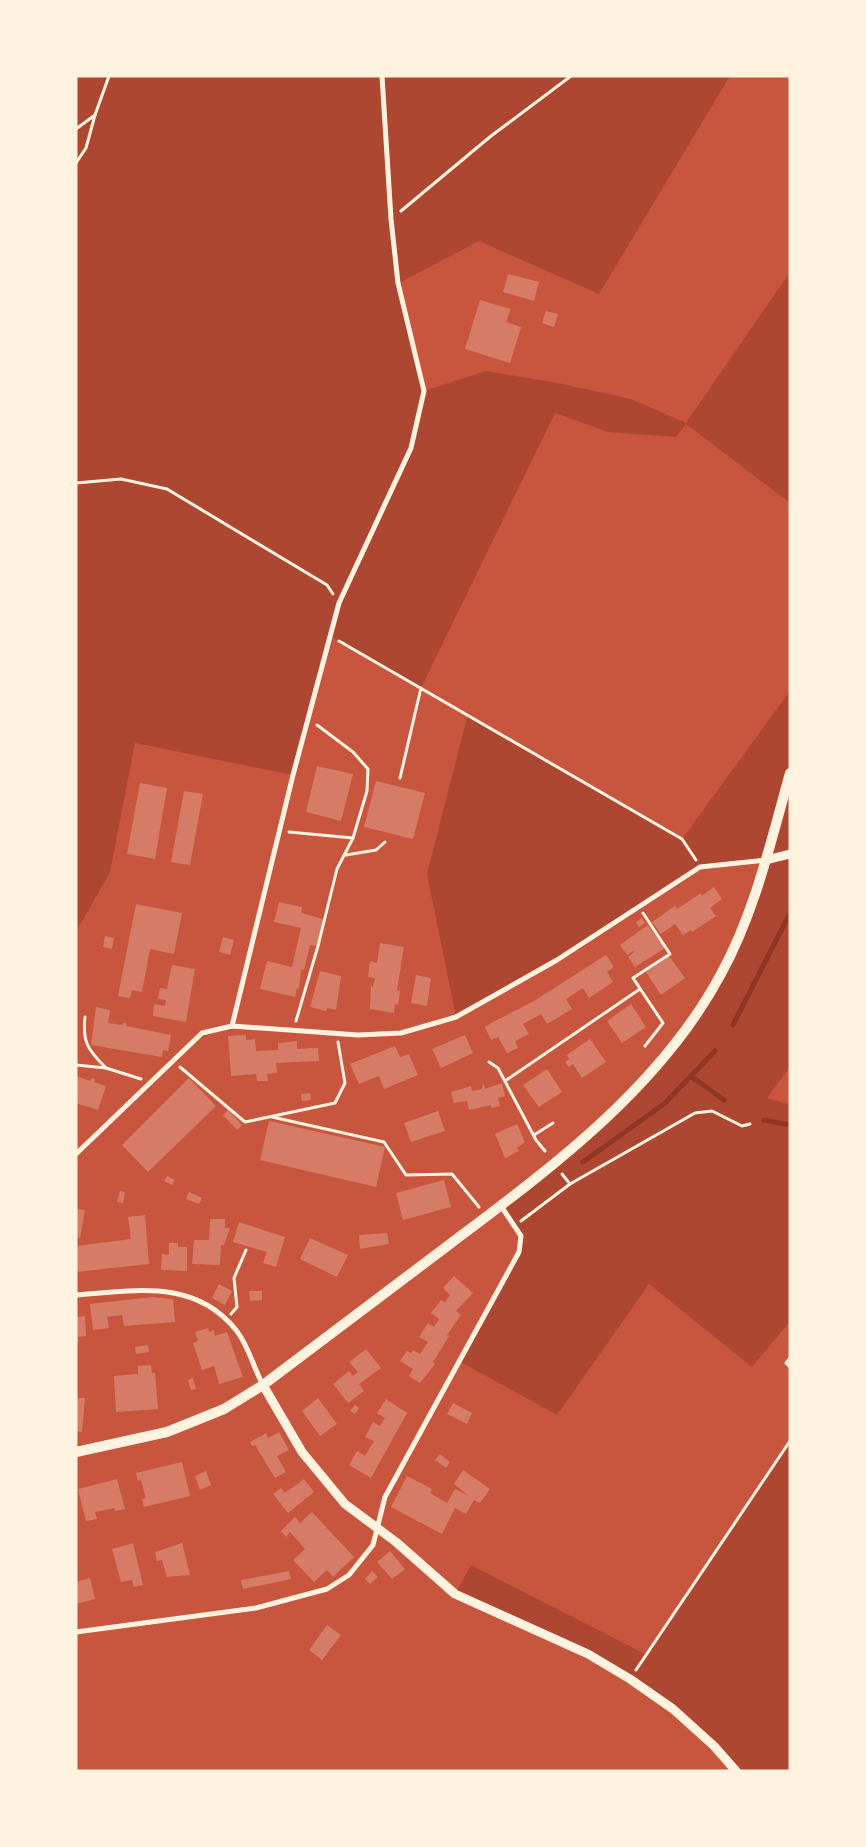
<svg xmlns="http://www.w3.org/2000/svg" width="866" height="1847" viewBox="0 0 866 1847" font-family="Bitter,serif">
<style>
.green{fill:#ae4732}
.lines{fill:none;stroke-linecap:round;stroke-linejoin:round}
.stream{stroke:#8f3625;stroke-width:5}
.building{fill:#d67c66}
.path{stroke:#fff3e0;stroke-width:3}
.minor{stroke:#fff3e0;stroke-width:5}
.tertiary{stroke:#fff3e0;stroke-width:9}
.secondary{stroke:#fff3e0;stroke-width:10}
</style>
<rect width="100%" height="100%" fill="#c8553d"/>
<g class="green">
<polygon points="76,76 730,76 599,294 479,241 399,283 424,391 486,371 558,383 631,399 686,423 790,272 790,503 686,424 676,437 608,432 555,413 421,688 330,636 293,775 135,743 110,872 76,932"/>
<polygon points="790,691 790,1067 767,1098 790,1105 790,1321 752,1367 649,1284 557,1415 459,1361 519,1251 521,1236 501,1206 653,1070 721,974 766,860 700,867 557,960 456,1017 427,874 468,714 682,839"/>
<polygon points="790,1441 790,1771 736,1771 714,1746 630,1679 455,1594 471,1565 647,1655"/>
</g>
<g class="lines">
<g class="stream">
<polyline points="733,1025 790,913"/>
<polyline points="692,1077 724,1100"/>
<polyline points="764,1120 790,1125"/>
<polyline points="583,1162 664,1104 715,1051"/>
</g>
</g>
<g class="building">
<polygon points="508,274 539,282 534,301 503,292"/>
<polygon points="480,300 511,309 506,322 521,327 510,363 465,349"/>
<polygon points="546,311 558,314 554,327 542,323"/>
<polygon points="317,766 353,774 341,821 306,812"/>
<polygon points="376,781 425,793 413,839 364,827"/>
<polygon points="140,783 167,788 155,859 127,854"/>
<polygon points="184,791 203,794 190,865 171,862"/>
<polygon points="714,887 722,899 710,908 716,916 692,932 691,930 683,935 675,924 661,934 652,922 675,906 677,909 701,893 702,896"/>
<polygon points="279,902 302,907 301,913 323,919 317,946 310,945 304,970 301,969 299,989 297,988 295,997 260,989 267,961 292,967 301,928 274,922"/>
<polygon points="136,904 182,913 174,954 150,949 142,992 132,990 130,998 118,996"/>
<polygon points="642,918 645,923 639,927 636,922"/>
<polygon points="648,925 665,948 635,967 628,957 634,952 633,951 627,955 620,945"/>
<polygon points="105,936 114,938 112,949 103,947"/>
<polygon points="223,937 234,940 230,955 219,952"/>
<polygon points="380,943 404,947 397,990 400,991 398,1005 395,1004 394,1013 370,1009 371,986 373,987 375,978 368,977 370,961 377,963"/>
<polygon points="606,955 614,967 607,972 613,982 589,998 583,988 566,999 572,1009 547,1024 541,1014 523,1024 529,1034 515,1041 518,1048 507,1053 498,1037 491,1040 485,1027 491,1023 534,1001"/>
<polygon points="669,956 685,978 661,995 646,972"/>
<polygon points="172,965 195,969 186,1022 153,1016 154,1004 165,1006 166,1000 158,999 160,988 167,989"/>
<polygon points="320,971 341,976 336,1010 327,1008 326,1011 310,1007"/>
<polygon points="416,975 431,978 427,1006 411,1003"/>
<polygon points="631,1004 646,1027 622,1043 607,1021"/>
<polygon points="96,1007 110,1010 108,1023 122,1025 123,1023 126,1023 126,1026 171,1035 168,1051 163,1050 162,1057 91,1045"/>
<polygon points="246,1035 246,1040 255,1039 256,1051 278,1050 278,1043 297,1041 297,1049 318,1048 319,1061 276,1063 277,1073 267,1074 268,1081 257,1081 256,1074 231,1076 228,1036"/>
<polygon points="465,1035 473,1053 441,1068 432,1049"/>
<polygon points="590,1039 606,1062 582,1078 573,1064 569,1067 565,1062 569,1059 567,1055"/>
<polygon points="395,1046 400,1057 409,1054 418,1075 384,1089 379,1076 359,1084 350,1064"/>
<polygon points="547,1069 562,1092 539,1107 523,1085"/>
<polygon points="76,1076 90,1081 91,1078 95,1079 94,1082 106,1086 98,1110 76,1103"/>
<polygon points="189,1078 216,1106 148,1172 122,1145"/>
<polygon points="483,1082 485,1089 502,1083 505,1096 498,1098 500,1106 491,1108 491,1105 469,1110 467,1101 454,1103 451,1092 471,1086 472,1091 482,1089"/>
<polygon points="310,1093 311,1100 302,1101 301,1094"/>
<polygon points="228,1110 242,1125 237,1130 223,1115"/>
<polygon points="438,1111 445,1131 411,1142 404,1123"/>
<polygon points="269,1121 385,1147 376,1187 260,1160"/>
<polygon points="517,1124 525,1142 517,1148 519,1151 505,1158 495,1134"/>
<polygon points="167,1176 175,1180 172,1185 164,1181"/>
<polygon points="444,1180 451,1207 403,1220 396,1193"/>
<polygon points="120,1191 125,1192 123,1203 117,1202"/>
<polygon points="189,1192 202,1198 199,1204 186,1199"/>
<polygon points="76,1209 85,1210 80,1238 76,1237"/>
<polygon points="145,1215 149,1264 76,1272 76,1246 131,1239 128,1217"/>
<polygon points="210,1219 225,1219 225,1228 230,1228 224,1245 221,1245 220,1265 192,1264 194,1240 209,1240"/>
<polygon points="239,1222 285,1237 276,1267 263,1263 267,1252 233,1242"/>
<polygon points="387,1233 389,1244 360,1249 359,1235"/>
<polygon points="310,1238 348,1255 337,1277 300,1259"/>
<polygon points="169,1243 178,1243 178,1247 187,1247 187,1271 161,1270 162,1254 169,1255"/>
<polygon points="454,1276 473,1293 456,1311 461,1315 447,1335 449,1336 433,1362 435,1364 420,1383 409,1376 413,1369 400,1361 407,1351 411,1353 413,1350 420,1354 428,1342 419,1337 428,1323 434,1327 439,1319 431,1313 441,1300 445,1302 450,1295 443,1288"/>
<polygon points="219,1284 232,1291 225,1305 212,1298"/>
<polygon points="249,1291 262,1291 262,1300 250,1301"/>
<polygon points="152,1297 173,1299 175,1322 124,1326 122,1315 107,1317 109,1328 93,1330 90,1304"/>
<polygon points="85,1316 86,1336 78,1337 79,1342 76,1342 76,1317"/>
<polygon points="208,1328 209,1332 214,1330 215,1336 227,1332 243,1377 219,1384 214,1366 202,1370 193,1343 198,1341 195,1332"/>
<polygon points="148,1345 149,1352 136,1354 135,1347"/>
<polygon points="366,1349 381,1368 359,1384 364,1391 348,1403 333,1384 349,1371 353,1376 358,1372 349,1362"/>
<polygon points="151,1365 152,1373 155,1373 158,1409 116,1412 114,1376 138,1374 138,1366"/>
<polygon points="193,1378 196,1389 191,1390 188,1380"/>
<polygon points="76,1398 85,1398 82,1432 76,1431"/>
<polygon points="318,1398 337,1424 320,1436 302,1411"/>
<polygon points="386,1399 407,1413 371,1478 349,1465 357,1451 365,1456 374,1441 365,1437 373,1422 380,1426 385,1418 377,1413"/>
<polygon points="453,1403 472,1413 467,1424 447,1414"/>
<polygon points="355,1405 359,1408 355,1414 350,1411"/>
<polygon points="279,1432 289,1450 277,1456 286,1472 275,1478 255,1445 252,1446 250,1442 266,1433 268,1438"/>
<polygon points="440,1454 450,1462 446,1468 435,1460"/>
<polygon points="182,1462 190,1496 144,1507 142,1499 146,1498 141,1480 138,1481 136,1473"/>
<polygon points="463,1470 490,1489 480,1503 474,1500 466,1514 455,1508 442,1534 391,1507 407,1476 432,1489 430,1493 447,1503 455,1489 469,1496 454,1484"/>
<polygon points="206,1471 211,1485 200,1490 195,1476"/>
<polygon points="117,1479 125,1509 115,1511 114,1508 95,1512 97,1519 86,1521 78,1489"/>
<polygon points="304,1479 314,1492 288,1513 273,1494 281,1488 285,1493"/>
<polygon points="312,1512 354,1557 333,1577 327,1570 314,1582 293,1560 305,1549 290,1532 286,1537 281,1531 295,1517 300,1523"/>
<polygon points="133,1543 143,1585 134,1587 132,1580 121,1582 112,1549"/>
<polygon points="182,1543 190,1575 167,1577 162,1560 157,1561 155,1552"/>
<polygon points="390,1551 405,1569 392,1579 377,1562"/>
<polygon points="289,1571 291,1579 243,1589 241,1580"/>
<polygon points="372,1571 378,1577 370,1584 365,1579"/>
<polygon points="90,1578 95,1599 76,1604 76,1582"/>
<polygon points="327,1625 341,1635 322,1660 309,1650"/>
</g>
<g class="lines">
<g class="path">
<polyline points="76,129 95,115 109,76"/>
<polyline points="76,163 86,148 95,115"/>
<polyline points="401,211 491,136 571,76"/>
<polyline points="76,483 121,479 167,489 327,585 333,594"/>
<polyline points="339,641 682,839 696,860"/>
<polyline points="400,778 421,688"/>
<polyline points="289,832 353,838"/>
<polyline points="346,855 376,850 385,842"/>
<polyline points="643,913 670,954 633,978 663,1023 645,1046"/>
<path d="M 85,1017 C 82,1043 89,1051 106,1068"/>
<polyline points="296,1021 318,946 337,869 353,838 367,791 368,769 353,752 317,725"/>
<polyline points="489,1062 498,1068 536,1140 545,1151"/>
<polyline points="76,1065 106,1068 141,1079"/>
<polyline points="180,1067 245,1122 335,1103 345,1083 338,1042"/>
<polyline points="505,1081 640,989"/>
<polyline points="272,1117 384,1142 406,1175 452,1174 479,1207"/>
<polyline points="534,1135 553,1123"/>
<polyline points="562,1174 570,1184"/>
<polyline points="521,1221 570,1184 695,1113 712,1111 742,1126 750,1124"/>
<polyline points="231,1314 237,1307 234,1278 246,1250"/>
<polyline points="790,1358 786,1363 790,1367"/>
<polyline points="636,1670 790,1441"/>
</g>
<g class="minor">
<polyline points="232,1026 293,775 339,603 411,448 424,391 398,283 391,219 382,76"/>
<polyline points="76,1154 202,1033 232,1026 358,1035 401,1033 456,1017 557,960 700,867 766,860"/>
<path d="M 76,1295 C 134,1291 194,1278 236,1330 C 249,1346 253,1367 263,1385"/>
<polyline points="76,1632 256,1608 327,1589 349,1575 373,1545 385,1497 519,1252 521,1236 501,1206"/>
</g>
<g class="tertiary">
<polyline points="766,860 790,854"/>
<polyline points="263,1385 302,1452 345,1504 396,1542 455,1594 588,1654 630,1679 673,1709 714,1746 736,1771"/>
</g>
<path class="secondary" d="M 76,1452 L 167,1432 L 224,1409 L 263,1385 C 325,1338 388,1291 450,1244 C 551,1168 660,1088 721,974 C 755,912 771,841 790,773"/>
</g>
<rect width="866" height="1847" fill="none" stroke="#fff3e0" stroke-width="155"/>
</svg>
